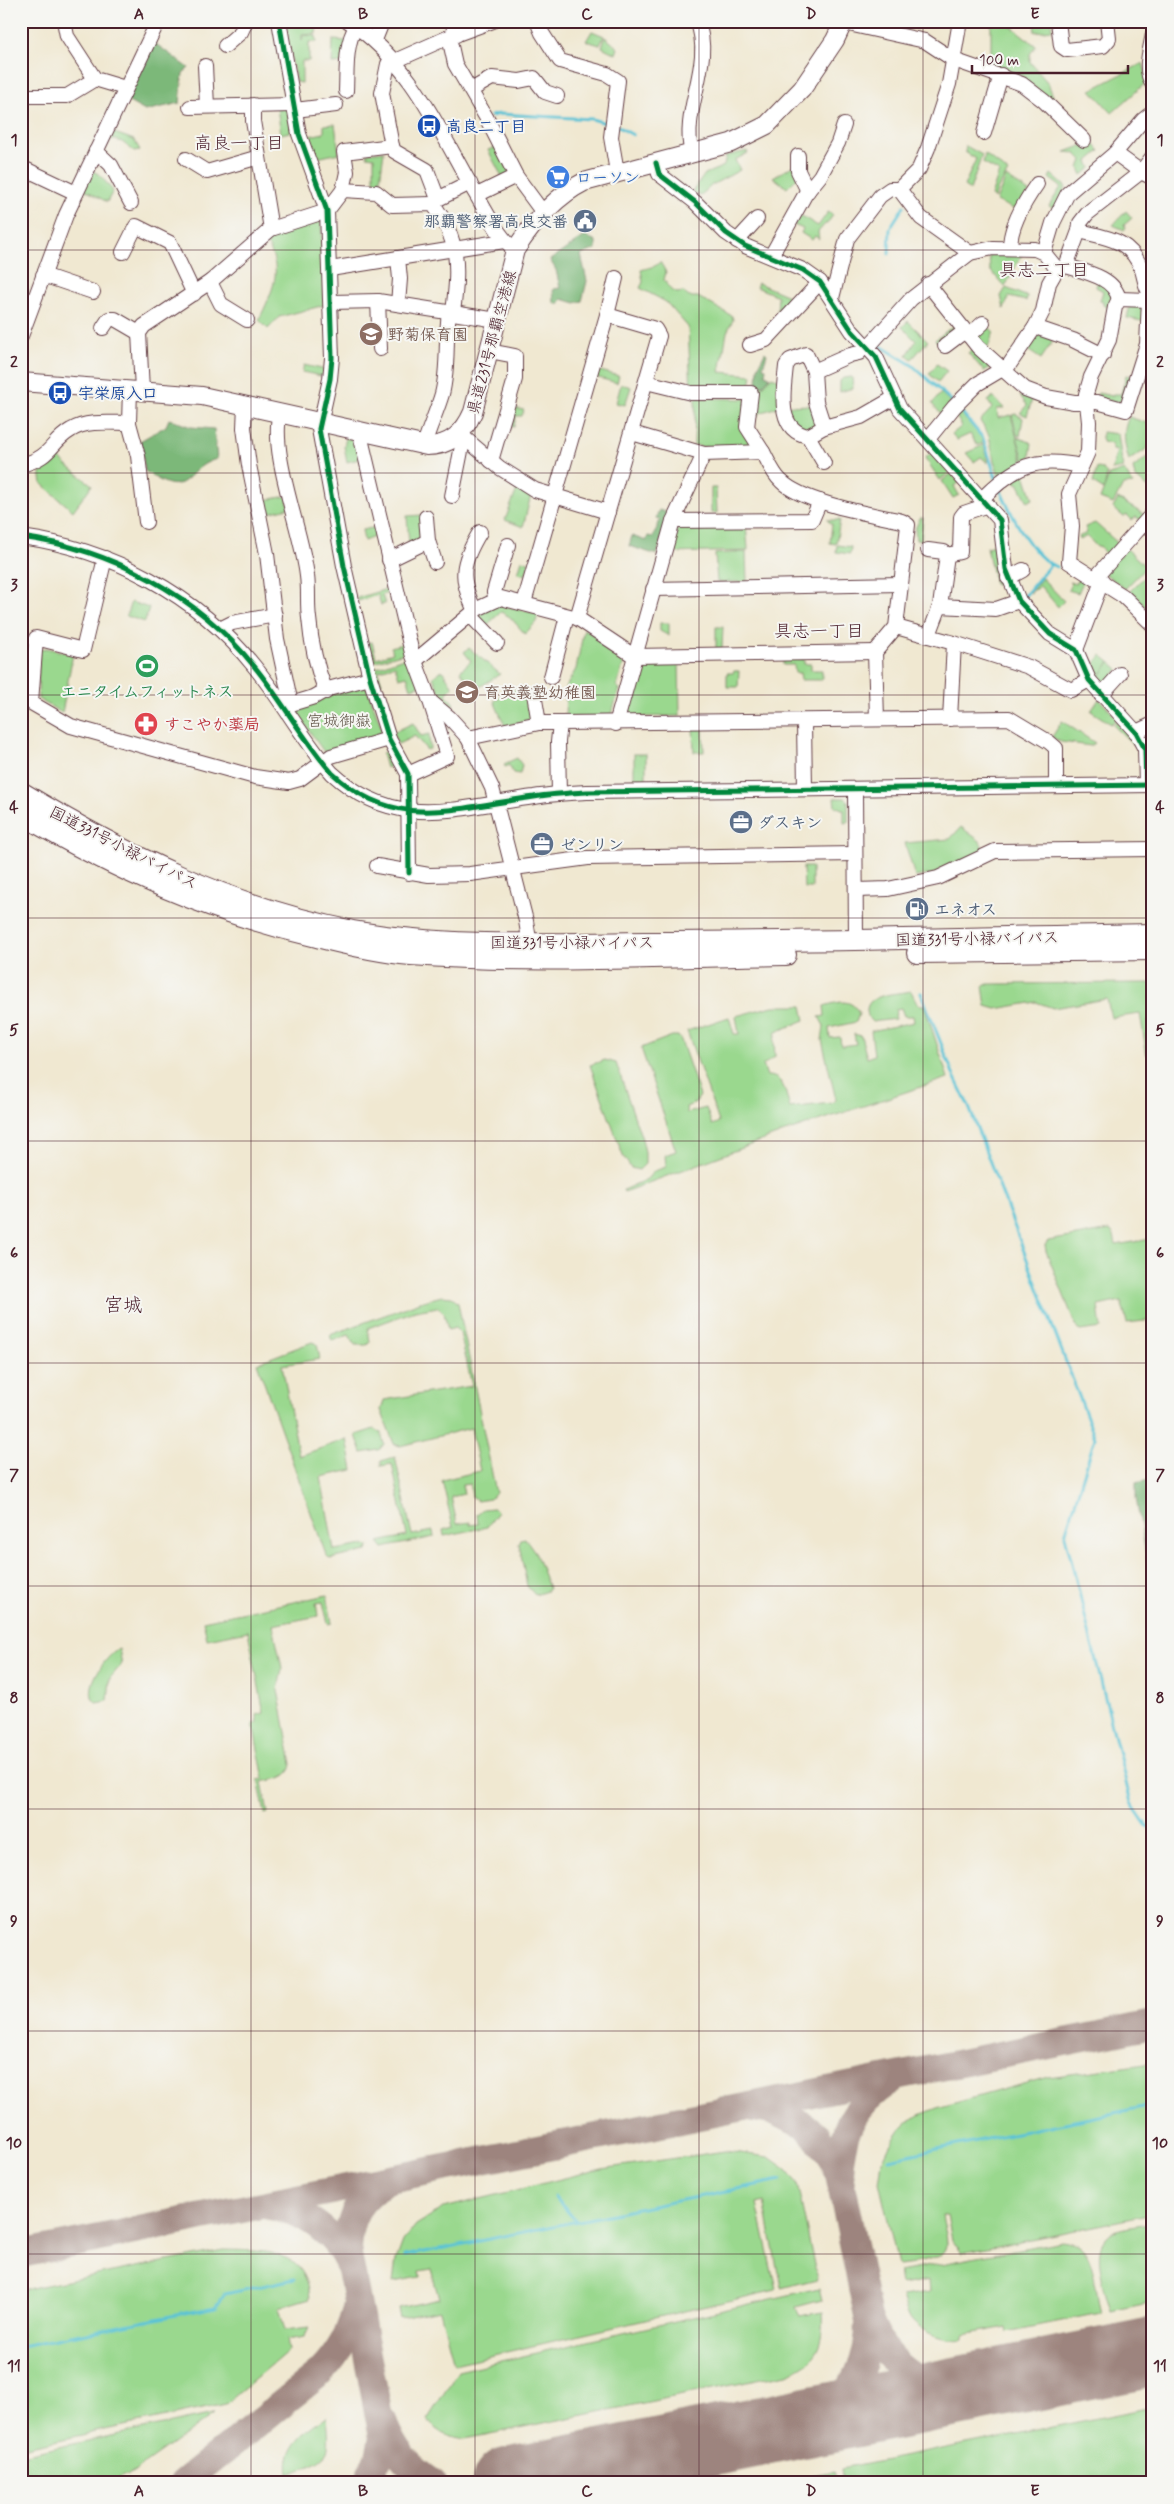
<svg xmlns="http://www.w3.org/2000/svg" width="1174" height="2504" viewBox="0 0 1174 2504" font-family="Mynerve,'Klee One',sans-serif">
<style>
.green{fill:#9ad88e;stroke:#727c5c}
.forest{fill:#7bb879;stroke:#626c52}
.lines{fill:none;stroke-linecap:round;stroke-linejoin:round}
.stream{stroke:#5ac3d6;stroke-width:3}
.taxiway{stroke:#9d847e;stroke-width:28}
.runway{stroke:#9d847e;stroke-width:70}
.minor-casing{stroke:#633d44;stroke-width:16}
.major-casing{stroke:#633d44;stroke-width:20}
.highway-casing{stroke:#633d44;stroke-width:22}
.minor{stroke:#fff;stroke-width:14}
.major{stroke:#fff;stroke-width:18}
.highway{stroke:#fff;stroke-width:20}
.cycleway-casing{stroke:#f6f6f2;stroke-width:8}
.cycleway{stroke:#00873e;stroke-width:5}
.grid{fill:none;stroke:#4a1f2b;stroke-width:1;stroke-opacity:0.55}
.labels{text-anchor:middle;stroke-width:4;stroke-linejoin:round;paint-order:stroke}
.transit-label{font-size:16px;font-weight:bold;fill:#164399;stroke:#f6f6f2;text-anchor:start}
.shop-label{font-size:16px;font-weight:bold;fill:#366cbe;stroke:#f6f6f2;text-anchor:start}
.service-label{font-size:16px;font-weight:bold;fill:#4e5e75;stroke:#f6f6f2;text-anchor:start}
.education-label{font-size:16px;font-weight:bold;fill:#785e54;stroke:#f6f6f2;text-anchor:start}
.street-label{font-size:16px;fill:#4a1f2b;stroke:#f6f6f2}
.leisure-label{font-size:16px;font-weight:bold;fill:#27864d;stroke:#f6f6f2}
.park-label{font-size:16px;fill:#625649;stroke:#f6f6f2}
.health-label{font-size:16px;font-weight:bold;fill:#be3a42;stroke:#f6f6f2;text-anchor:start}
.neighbourhood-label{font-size:18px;fill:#4a1f2b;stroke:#f6f6f2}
.quarter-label{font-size:19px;fill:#4a1f2b;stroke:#f6f6f2}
.neatline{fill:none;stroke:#4a1f2b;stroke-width:2}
.grid-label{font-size:16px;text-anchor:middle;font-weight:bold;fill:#4a1f2b}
</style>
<rect width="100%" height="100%" fill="#f6f6f2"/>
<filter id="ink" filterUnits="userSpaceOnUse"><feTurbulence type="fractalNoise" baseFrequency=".02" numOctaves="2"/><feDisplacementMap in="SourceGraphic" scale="10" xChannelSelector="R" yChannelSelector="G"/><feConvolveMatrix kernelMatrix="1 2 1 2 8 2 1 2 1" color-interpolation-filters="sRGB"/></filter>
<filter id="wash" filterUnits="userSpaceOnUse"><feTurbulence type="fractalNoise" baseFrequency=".0096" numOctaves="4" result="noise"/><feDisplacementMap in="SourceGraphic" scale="20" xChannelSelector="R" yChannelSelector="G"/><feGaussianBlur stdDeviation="1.12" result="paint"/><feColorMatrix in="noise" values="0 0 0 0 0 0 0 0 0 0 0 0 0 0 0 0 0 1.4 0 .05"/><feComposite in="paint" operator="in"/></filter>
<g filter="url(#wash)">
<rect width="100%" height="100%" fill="#f0e8d1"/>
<g class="green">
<polygon points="284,21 327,22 317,23 316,34 302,35 302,41 303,35 316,36 317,42 309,42 309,61 302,61 302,83 296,82"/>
<polygon points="991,21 1005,21 1036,46 1030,54 1030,62 1048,83 1053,96 1049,100 1020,76 991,65"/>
<polygon points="1034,21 1051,21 1052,30 1035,32"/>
<polygon points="592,31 604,36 600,45 586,41"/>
<polygon points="605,37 618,48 616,54 602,47"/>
<polygon points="333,40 347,41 344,63 332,64"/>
<polygon points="1143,63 1148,81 1112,113 1091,90"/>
<polygon points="277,108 290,108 294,131 281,134"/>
<polygon points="335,124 339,153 313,159 304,137 324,133 324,125"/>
<polygon points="112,132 134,140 140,150 134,151 122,142 109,138"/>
<polygon points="1092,142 1100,151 1088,161 1091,168 1082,175 1079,168 1082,160 1075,153 1065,152"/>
<polygon points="966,146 982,155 970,190 964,186 976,159 965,152"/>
<polygon points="497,147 510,172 503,179 488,150"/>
<polygon points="384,151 379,188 374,187 374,157 367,156 367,153"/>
<polygon points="747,151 748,153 735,160 740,170 712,185 700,196 692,192 705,174 724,166 726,156"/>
<polygon points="985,154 1008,172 997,190 995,199 991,196 999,172 983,163"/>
<polygon points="796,164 797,178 787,188 773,177"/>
<polygon points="93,171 100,175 113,191 107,202 84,189"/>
<polygon points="1051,174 1066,187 1056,210 1049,206 1061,187 1049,178"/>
<polygon points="1006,177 1029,192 1018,211 996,201"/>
<polygon points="1126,211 1132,218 1124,225 1126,228 1124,230 1113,225"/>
<polygon points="828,212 833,215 827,224 825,224 818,232 819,239 815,236 812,240 801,233 803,229 794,225 800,215 818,226"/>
<path d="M 318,220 L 321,221 L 325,305 L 279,317 L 268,329 L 259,320 C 272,291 285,270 265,241 L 285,229 Z"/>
<polygon points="1023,252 1005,287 990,270 989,254"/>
<polygon points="660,262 666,272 664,280 670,289 677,293 683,292 689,297 698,297 732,316 733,320 727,332 720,372 752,375 749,391 691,391 688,327 666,302 640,288 643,282 641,270 655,266"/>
<polygon points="1098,280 1114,292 1112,309 1103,305 1103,302 1100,301 1103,291 1096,287"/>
<polygon points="758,283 795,299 784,315 777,312 778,296 756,287"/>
<polygon points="1006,288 1028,297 1026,301 1009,297 1004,309 1001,296"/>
<polygon points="1130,305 1144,307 1146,322 1127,318"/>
<polygon points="908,321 928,341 912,359 907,355 916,341 902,327"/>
<polygon points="985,324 994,332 987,350 975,334"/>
<polygon points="954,325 959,331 942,346 935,340"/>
<polygon points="1043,334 1053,341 1041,359 1026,349 1032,346 1038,335"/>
<polygon points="974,347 993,366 984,371 968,353"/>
<polygon points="937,364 947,371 938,382 929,374"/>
<polygon points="304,365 326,370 326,377 302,372"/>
<polygon points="597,370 619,376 617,383 595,377"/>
<polygon points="1126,375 1132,376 1126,403 1097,399 1098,393 1112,396 1113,394 1121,394"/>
<polygon points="771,377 782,380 780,406 760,413 753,420 756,386 763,386"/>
<polygon points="852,377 853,388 840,392 840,381 843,378"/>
<polygon points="621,384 631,387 625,405 616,403"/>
<polygon points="941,393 952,403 943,416 932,404"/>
<polygon points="1023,393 1048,402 1048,405 1032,400 1027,416 1020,413 1027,405 1020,396"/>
<polygon points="993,397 1004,408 997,409 998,418 1011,415 1023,462 999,475 994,461 989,435 980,421 992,408 988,401"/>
<path d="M 695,398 L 746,399 L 753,443 L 751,446 L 703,447 L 694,445 C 694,428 696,415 695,398 Z"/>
<polygon points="813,405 820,426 807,433 792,422 784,406"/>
<polygon points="513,408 524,410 522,416 516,416 514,427 505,426"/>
<polygon points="958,410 982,438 983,444 977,445 970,434 957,440 952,434 962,426 955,415"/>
<polygon points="1016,414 1023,418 1020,436 1017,435 1012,415"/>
<path d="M 1129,417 L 1153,425 L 1153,441 L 1144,451 L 1129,460 C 1124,445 1122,431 1129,417 Z"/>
<polygon points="1102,432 1118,434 1123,468 1112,470 1117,450 1112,449 1112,444 1102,442"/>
<polygon points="1017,437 1032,443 1030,457 1024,460"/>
<polygon points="346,438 355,440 359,459 347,462 344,446"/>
<polygon points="984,445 988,463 981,457 974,462 966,453"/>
<polygon points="54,451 65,464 92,485 73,511 42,484 39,463"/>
<polygon points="934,451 951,471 940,480 925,458"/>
<polygon points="1153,453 1153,491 1135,477 1133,468"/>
<polygon points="1097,468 1103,469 1107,474 1104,490 1093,483"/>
<polygon points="1124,470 1133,484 1123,485 1113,504 1100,499 1109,475"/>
<polygon points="1024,471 1033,499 1028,502 1018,483 1016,483 1012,476"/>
<polygon points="952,473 960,482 954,486 959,495 953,498 942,481"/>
<polygon points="518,487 531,495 523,527 505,520"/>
<polygon points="711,488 716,488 717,513 711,513"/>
<polygon points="287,496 289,508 263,514 261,501"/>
<polygon points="1118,499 1145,515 1141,520 1136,517 1132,520 1127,515 1124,517 1113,508"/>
<polygon points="423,515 425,538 409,546 407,516"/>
<polygon points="920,518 923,518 921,541 916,540 915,529"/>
<polygon points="827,520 840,520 836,544 830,543 832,524"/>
<polygon points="1095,523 1120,545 1106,560 1106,555 1100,546 1097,547 1087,536 1080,540 1078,537 1087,533 1085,527"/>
<polygon points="679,525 746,525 748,549 747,551 669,553"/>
<polygon points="377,527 379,535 364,541 362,530"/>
<polygon points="1000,543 1002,570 992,572 987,547"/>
<polygon points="837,545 851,547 850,554 836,552"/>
<polygon points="1127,549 1146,567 1125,589 1103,572"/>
<polygon points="746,552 747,582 717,582 715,554"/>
<polygon points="522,560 529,562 526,575 518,573"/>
<polygon points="1152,569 1153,610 1150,612 1130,591"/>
<polygon points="1003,571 1007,588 1001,590 1000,584 995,585 993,574"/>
<polygon points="1079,577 1084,580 1078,593 1068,590 1071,584 1069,582 1076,584"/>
<polygon points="1042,578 1064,601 1058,607 1040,586 1030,593"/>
<polygon points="390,588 391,592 382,595 385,604 381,605 378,595 358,601 357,598"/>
<polygon points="131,602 149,608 145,622 126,616"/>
<polygon points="497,604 538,614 536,622 525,634 510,617 501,612 487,625 477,615"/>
<polygon points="660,623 669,623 669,636 660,631"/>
<polygon points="716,627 723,627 722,649 716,649"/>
<polygon points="584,629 600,639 600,643 624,661 617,687 620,689 610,717 565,718 566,687 576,669"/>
<polygon points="372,642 376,658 393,653 391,647 405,643 408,652 373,662 367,643"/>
<polygon points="46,648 73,654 62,713 38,699 39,650"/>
<polygon points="469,648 500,674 475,690 460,671 471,661 464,652"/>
<polygon points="411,655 421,685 411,688 407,676 399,678 395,665 378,671 382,683 379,685 373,669"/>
<polygon points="1101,655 1110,662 1096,680 1092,668"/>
<polygon points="783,659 804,659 804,664 811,664 811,670 822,670 822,680 801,680 800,673 795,673 794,665 783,665"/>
<polygon points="641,661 679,661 680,716 627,717 624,714 638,664"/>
<polygon points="1110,662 1118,669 1105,687 1097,680"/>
<polygon points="442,670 453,687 446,694 454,704 451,707 441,695 433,677"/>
<polygon points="734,671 739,671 738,687 727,687 727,673 733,673"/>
<polygon points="366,685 382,729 379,738 328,753 324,752 292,706"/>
<polygon points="521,686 523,691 526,691 532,719 505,726 494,701"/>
<polygon points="1099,699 1117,718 1111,724 1091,711"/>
<polygon points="1118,719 1138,745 1135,746 1113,725"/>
<polygon points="1062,721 1095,743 1091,746 1061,742 1052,737"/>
<polygon points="413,723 421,736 429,734 430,749 427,750 415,736 398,744 392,733"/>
<polygon points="693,727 703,727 704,752 694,752"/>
<polygon points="392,751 398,764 386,768 382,753"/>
<rect x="634" y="754" width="12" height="29"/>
<polygon points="517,758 522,765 520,774 513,773 509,765 505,767 504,764"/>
<polygon points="834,798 845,798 848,801 848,822 844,823 844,810 835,806"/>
<polygon points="961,827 980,841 984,851 934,874 915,877 905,843 950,839"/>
<polygon points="803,867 812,867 812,888 804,888"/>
<polygon points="1149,983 1153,985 1153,997 1150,998 1153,1019 1148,1020 1153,1054 1147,1055 1140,1014 1111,1018 1107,999 1053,1008 1036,1002 996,1009 986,1006 983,986 985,984"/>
<path d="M 911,991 L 918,1005 L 924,1005 L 948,1078 L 782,1133 L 624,1192 L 623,1190 L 647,1179 L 654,1171 L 666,1167 L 665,1155 L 676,1151 L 641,1048 L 672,1036 L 678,1036 L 681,1040 L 700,1096 L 695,1103 L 686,1107 L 687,1113 L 706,1108 L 712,1125 L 719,1122 L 687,1031 L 729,1017 L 734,1034 L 739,1034 L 736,1016 L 773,1006 L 802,1006 L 805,1020 L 776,1032 L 774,1041 L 775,1057 L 763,1065 L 767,1076 C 785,1076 785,1093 790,1108 L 831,1103 L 836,1100 L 822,1040 L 824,1026 L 819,1017 L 825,1016 L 824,1006 C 838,1002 852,997 859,1014 L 856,1022 L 829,1028 L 830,1038 L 840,1037 L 841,1046 L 856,1044 L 854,1034 L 861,1036 L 867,1058 L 874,1055 L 871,1031 L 914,1022 L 913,1016 L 904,1016 L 901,1008 L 896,1009 L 895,1019 L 872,1022 C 868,1018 868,1016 867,1011 C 866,993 899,994 911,991 Z"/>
<polygon points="605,1060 616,1063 642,1139 645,1152 645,1164 639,1170 631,1168 623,1156 590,1065"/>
<polygon points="1151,1224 1153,1224 1153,1320 1127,1323 1121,1301 1098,1306 1101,1328 1080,1331 1076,1326 1046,1251 1045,1245 1048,1241 1110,1230 1114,1235 1116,1245 1151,1239"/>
<polygon points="442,1296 452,1297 458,1303 496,1493 490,1499 477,1501 472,1497 470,1484 462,1485 464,1494 451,1497 457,1524 470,1522 470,1525 478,1524 477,1514 483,1509 493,1508 498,1512 487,1527 444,1536 443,1530 453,1527 442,1480 480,1471 471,1428 400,1446 394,1444 381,1410 384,1400 472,1386 460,1333 455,1328 448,1330 444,1313 438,1307 415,1311 368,1328 370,1342 367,1345 355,1345 349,1335 332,1341 330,1335 423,1301"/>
<polygon points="312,1342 317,1344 320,1359 282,1365 299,1456 347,1439 353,1470 321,1477 334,1550 364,1545 369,1546 367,1551 330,1559 326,1555 257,1363"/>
<polygon points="374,1429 381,1433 384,1444 379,1450 362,1453 356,1435"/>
<polygon points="395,1457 412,1535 433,1531 434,1537 383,1548 378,1542 407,1536 392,1464 381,1466 381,1461"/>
<polygon points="525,1538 535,1552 549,1588 547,1591 535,1595 527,1586 519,1544 521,1539"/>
<path d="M 327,1595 L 332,1623 L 328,1624 L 323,1602 L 316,1603 L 318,1616 L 273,1625 L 282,1668 L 278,1690 L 292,1764 C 290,1779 275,1779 262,1782 L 268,1813 L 265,1814 L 258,1780 L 264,1779 L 253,1724 L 258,1723 L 257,1715 L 264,1713 L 248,1631 L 207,1639 L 203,1621 Z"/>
<path d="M 119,1649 L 122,1664 L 110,1678 L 108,1701 L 96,1703 C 81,1690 106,1655 119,1649 Z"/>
<path d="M 1153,2063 L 1153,2214 L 962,2253 L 952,2240 L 947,2216 L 942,2216 C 943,2225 947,2234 947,2243 C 948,2262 912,2263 898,2265 L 879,2182 L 882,2162 L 890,2145 L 901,2129 L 913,2118 L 937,2108 L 1048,2077 Z"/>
<polygon points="725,2151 769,2157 787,2170 797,2183 817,2279 781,2288 764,2201 757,2203 776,2290 454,2364 440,2310 400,2318 398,2308 439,2299 431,2269 420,2271 421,2277 393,2282 396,2260 403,2241 416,2225 444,2208 601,2169"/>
<path d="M 1153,2223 L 1153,2302 L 1111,2311 C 1106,2290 1086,2242 1114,2231 C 1126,2227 1140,2226 1153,2223 Z"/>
<path d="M 1062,2241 C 1070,2242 1077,2243 1083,2249 C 1094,2260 1097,2297 1101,2313 L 1007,2332 L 1006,2327 L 964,2335 L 964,2339 C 947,2342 925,2334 913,2322 C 907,2316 905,2304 902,2296 L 930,2292 L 929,2280 L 901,2285 L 899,2272 Z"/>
<path d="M 223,2250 C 263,2251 306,2248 310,2298 L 279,2307 L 285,2330 L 309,2327 L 304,2337 L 287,2340 L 289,2350 L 226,2404 L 21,2448 L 21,2290 Z"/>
<path d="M 819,2288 L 822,2300 L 796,2307 L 799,2316 L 823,2312 C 825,2345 819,2361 787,2374 L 465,2439 C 450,2437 437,2432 427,2420 L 458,2371 Z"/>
<polygon points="1153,2407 1153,2483 843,2483 841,2469"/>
<polygon points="214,2414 133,2472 109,2483 21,2483 21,2455"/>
<path d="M 327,2416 C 331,2461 329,2458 289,2474 C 284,2445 306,2431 327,2416 Z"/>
<polygon points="834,2471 837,2483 774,2483"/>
</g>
<g class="forest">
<polygon points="153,42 189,68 183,73 180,103 145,111 127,101"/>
<polygon points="585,236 596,241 596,249 581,255 587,281 582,301 575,303 562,299 559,304 554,303 553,289 560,288 556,270 550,260"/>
<polygon points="765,352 767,354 763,367 766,368 765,374 770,377 763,385 757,384 758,367"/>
<path d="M 169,419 L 191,427 L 214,429 L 217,459 C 182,468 191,504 145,471 L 140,441 L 166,426 Z"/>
<polygon points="659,510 668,513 668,517 657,555 629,546 632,536 646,541 648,536 653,537 660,520 656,518"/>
<polygon points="1153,1479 1153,1594 1136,1498 1136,1483"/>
</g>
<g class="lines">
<g class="stream">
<polyline points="491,116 499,114 592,119 609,124"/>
<polyline points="617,126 633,135"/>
<polyline points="889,254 890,228 904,206"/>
<polyline points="879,345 912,365 953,402"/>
<polyline points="959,409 983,438 997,481"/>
<path d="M 999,487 C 1009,510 1032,559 1057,567"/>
<polyline points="1023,598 1050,565"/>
<polyline points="921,993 954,1076 969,1107 1095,1438 1065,1535 1131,1803 1146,1825 1153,1829"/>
<polyline points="889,2159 1153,2105"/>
<polyline points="554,2196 576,2221"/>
<polyline points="405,2256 781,2180"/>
<polyline points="21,2346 216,2307 225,2294 294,2279"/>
</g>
<g class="taxiway">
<path d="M 754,2108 L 777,2112 L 805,2126 L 818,2137 L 830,2155 L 839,2174 L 868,2317 C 884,2361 908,2380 953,2393"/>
<path d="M 839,2174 C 842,2129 853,2105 892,2080"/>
<path d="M 269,2206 C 305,2211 334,2232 349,2265"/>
<polyline points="21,2254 1153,2024"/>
<path d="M 823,2419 C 853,2392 870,2362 869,2321"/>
<path d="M 383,2421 C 394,2450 406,2465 433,2483"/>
<path d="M 183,2483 L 320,2373 C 340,2352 352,2331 357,2303"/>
<path d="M 368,2483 L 379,2457 L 383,2438 L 347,2249 C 349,2214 358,2202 385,2181"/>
</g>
<polyline class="runway" points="507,2483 1153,2352"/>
</g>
</g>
<g filter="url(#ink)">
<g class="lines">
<g class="minor-casing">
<g id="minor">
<polyline points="64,21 67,36 95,79"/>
<polyline points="279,21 299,134 327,211 332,358 330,379 319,429 344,566 370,678 389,739 408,774 409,873"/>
<path d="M 348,21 C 411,62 438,128 474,191 C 487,212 496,234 515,250"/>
<polyline points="452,21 456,35"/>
<polyline points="537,21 542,33 560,61 607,74 618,81 611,137 617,172"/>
<polyline points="1058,21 1061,46 1067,50 1103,46 1109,39 1107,21"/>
<polyline points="844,23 925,41 954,60 1022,84 1044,101 1084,140"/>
<path d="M 1153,34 C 1150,51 1143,70 1153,85"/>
<polyline points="449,37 455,64 486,117 516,176 544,214"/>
<polyline points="375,40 381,25 379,21"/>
<polyline points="225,46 241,32 246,21"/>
<polyline points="205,66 207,106"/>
<polyline points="471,90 492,78 519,81 534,78 545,92 557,96"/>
<path d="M 346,91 C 347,71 345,43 356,27"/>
<polyline points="21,96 67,96 95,79 125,88"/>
<polyline points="253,105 253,121 271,229"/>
<polyline points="190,107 294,105"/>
<polyline points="295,110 336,105"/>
<polyline points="984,133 1001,75"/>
<polyline points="392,146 382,93 388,64 449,37 493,21"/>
<polyline points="96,151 111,165 131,203"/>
<path d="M 692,154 C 680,110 715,64 697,21"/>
<polyline points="798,156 798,171 808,191"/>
<polyline points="1153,156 1141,172 1153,178"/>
<polyline points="186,159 207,172 259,157"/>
<polyline points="656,163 659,174 695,202 726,233 745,246 803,270 820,282 852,331 876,357 900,409 1000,520 1006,569 1019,601 1050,634 1076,650 1089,680 1136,732 1145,749 1146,785"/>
<polyline points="21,167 76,193"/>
<polyline points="899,189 921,218 970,253"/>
<path d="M 343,190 L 376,192 L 392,205 L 433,204 C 461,241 458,270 453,313"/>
<polyline points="477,195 516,176"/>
<polyline points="1079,231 1080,223 1087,214 1141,172 1115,153"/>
<polyline points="737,241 757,219"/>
<path d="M 1010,247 C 1010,225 1025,201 1037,184"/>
<polyline points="123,252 136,226 170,243 194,294"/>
<polyline points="1044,253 1053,223 1068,193 1115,153 1143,120 1153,112"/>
<polyline points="771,256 806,193 820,176 838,143 844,125"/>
<polyline points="398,258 400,279 398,304"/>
<path d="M 1066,266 C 1085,272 1114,277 1119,299"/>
<polyline points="330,269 504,241"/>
<path d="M 1057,269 L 1066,266 L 1079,231 C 1108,238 1130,239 1142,270 C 1145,279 1145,289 1152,295"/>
<polyline points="43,275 93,292"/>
<polyline points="210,282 221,304 247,320"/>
<polyline points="928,284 978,347 1025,389 1046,397 1074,402 1097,402 1126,410 1147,344 1149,300"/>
<polyline points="1153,294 1149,300 1119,299 1115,307 1109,340 1091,377 1086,394 1089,422 1088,452 1069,494 1072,526 1069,562 1123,596 1153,625"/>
<polyline points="832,298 847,239 880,196 890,189 899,189 919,169 928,148 949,84 960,21"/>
<polyline points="378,301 380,349"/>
<polyline points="331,302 378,301 497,320"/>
<polyline points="607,315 616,278"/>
<polyline points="1035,327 1073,340 1103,355"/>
<polyline points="103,328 109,319 115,319 139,333"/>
<polyline points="21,336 66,215 158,21"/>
<polyline points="969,336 983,323"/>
<polyline points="750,345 766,340 820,282"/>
<polyline points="945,346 965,331"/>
<polyline points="868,347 911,299 970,253 993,248 1035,249 1044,253 1057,269 1049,283 1043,311 1035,327 1009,365 977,384 954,407 928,439"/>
<polyline points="489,351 515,356 515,379 491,461"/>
<polyline points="814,371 850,355 859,353"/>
<polyline points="646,382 691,393 751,393 747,427 763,452"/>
<polyline points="130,389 129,423 138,456 146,522"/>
<polyline points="142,390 139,333 144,326 210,282 271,229 327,211 343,190 347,172 344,152 392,146 394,151 427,170 438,199 470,183"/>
<polyline points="245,404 244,428 249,465 267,554 277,639 291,704 314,697 328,689 370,678"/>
<path d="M 280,412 C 269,453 302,531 307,576 C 309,590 307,604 309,618 C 311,643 317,669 326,692"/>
<polyline points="824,427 861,417 894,398"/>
<polyline points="359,430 412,653 430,701 449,717 468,738 492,788 526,921 531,951"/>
<polyline points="632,433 704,454"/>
<polyline points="460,434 500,468 535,490 608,512"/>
<path d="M 808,436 L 824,427 L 816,402 L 814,371 L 806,354 L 790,360 L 786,366 C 784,389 775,430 808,436 L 824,463"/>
<path d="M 424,445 C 429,428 437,411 442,394 C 449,367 445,340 449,313"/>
<path d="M 21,465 C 53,457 49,443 71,430 C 87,420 111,423 129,423"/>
<polyline points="452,496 462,446 456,437"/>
<path d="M 982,499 C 1014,466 1035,456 1081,466"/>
<polyline points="426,517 428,541 435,562"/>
<polyline points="673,521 812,520 820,501"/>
<path d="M 21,537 C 111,549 197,595 254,666 C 282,700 303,740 332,773 C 397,833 457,807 534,797 C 551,794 569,793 587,792 L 1153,785"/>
<polyline points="928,550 944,552 947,555"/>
<polyline points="389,560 428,541"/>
<polyline points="1096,577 1153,513"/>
<polyline points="1008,578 1023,570"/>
<polyline points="653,589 900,584"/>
<polyline points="496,600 494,592 508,545"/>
<polyline points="524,603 607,315 655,329 659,336 577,618"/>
<polyline points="940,606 996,609 1019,601"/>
<path d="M 475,611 C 459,578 461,563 480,532"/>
<polyline points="471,616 497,643"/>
<polyline points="896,627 954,643 950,719"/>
<polyline points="220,629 232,623 275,615"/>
<polyline points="929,635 940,606 947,555 960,552 961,517 964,513 988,505"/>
<polyline points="954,643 1029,667 1071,690 1089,680"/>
<polyline points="1076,650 1102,581"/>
<polyline points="415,661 477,609 501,598 577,618 634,656 875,652"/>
<polyline points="551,677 567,616"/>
<polyline points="534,694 539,723"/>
<polyline points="1101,695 1120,674"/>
<polyline points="21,697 71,726 255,777 289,782 300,779 331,756 389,739"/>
<polyline points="31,702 36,638 83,650 105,558"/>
<polyline points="804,721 805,789"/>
<path d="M 616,724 L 673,521 L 704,454 L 763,452 C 768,461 773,474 781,481 C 803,503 870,514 902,521 L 908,525 L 896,627 L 875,652 L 877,719"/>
<polyline points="1136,732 1153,724"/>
<polyline points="468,738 539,723 560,723"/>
<polyline points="408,774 447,756 430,701"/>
<polyline points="855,789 856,941"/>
<polyline points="559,794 558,742 560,723 1009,718 1049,742 1056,748 1056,786"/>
<polyline points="377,866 429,875 470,874 588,858 855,854"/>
<polyline points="856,890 888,889 938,878 995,851 1153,849"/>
</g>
</g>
<g class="major-casing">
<path id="major" d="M 21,382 L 202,396 L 427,446 C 450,446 464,433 473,412 L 515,250 C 532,224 556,196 584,182 L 731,143 L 767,125 L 802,89 L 835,40 L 844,21"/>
</g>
<g class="highway-casing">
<g id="highway">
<path d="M 21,792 C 125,855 233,908 353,931 C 449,948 548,943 645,942 C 814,942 983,937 1153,934"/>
<path d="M 21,814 C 117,871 209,912 317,937 C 348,945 380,952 411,955 C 536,964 661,957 786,955"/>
<polyline points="917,953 1153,950"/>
</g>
</g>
<use href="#minor" class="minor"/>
<use href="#major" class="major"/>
<use href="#highway" class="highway"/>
<g class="cycleway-casing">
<g id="cycleway">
<polyline points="279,21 299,134 327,211 332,358 330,379 319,429 344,566 370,678 389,739 408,774 409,873"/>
<polyline points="656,163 659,174 695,202 726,233 745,246 803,270 820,282 852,331 876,357 900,409 1000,520 1006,569 1019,601 1050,634 1076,650 1089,680 1136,732 1145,749 1146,785"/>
<path d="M 21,537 C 111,549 197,595 254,666 C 282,700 303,740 332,773 C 397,833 457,807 534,797 C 551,794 569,793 587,792 L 1153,785"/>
</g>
</g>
<use href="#cycleway" class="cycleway"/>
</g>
</g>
<path class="grid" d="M 251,21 L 251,2483M 475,21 L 475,2483M 699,21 L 699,2483M 923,21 L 923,2483M 21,250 L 1153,250M 21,473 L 1153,473M 21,695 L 1153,695M 21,918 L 1153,918M 21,1141 L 1153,1141M 21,1363 L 1153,1363M 21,1586 L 1153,1586M 21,1809 L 1153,1809M 21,2031 L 1153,2031M 21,2254 L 1153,2254"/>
<defs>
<g id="bus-disc" transform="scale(1.25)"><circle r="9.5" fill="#1a4fb4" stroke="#f6f6f2"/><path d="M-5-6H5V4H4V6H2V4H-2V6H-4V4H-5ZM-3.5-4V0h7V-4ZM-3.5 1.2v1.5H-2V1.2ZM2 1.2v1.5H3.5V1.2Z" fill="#fff"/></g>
<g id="supermarket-disc" transform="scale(1.25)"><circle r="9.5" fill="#3f7fe0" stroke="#f6f6f2"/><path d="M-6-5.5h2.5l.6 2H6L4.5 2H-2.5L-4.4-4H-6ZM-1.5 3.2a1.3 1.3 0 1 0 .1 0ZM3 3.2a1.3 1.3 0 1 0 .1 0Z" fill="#fff"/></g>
<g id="civic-disc" transform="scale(1.25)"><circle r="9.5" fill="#5c6f8a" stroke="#f6f6f2"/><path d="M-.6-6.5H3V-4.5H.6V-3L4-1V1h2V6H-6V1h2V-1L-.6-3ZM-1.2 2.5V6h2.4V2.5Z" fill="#fff"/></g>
<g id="school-disc" transform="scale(1.25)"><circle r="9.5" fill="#8d6e63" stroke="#f6f6f2"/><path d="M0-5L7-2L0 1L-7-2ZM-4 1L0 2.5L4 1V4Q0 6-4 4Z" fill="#fff"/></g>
<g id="stadium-disc" transform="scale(1.25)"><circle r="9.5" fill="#2e9e5b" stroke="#f6f6f2"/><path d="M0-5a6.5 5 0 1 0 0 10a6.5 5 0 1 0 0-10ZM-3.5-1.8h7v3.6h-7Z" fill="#fff"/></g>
<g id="pharmacy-disc" transform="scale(1.25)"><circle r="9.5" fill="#e0444e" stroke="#f6f6f2"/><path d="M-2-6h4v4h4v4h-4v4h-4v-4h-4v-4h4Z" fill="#fff"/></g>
<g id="office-disc" transform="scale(1.25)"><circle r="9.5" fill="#5c6f8a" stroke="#f6f6f2"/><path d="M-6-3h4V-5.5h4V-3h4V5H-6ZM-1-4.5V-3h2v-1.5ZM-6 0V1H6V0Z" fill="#fff"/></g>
<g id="fuel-disc" transform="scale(1.25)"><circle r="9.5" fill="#5c6f8a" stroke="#f6f6f2"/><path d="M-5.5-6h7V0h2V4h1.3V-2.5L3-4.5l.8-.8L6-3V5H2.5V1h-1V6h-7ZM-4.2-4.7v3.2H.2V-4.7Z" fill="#fff"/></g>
</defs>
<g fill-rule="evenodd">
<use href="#bus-disc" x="429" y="126"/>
<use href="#supermarket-disc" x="558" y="177"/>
<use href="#civic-disc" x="585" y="221"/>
<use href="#school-disc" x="371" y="334"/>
<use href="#bus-disc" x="60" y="393"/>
<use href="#stadium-disc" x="147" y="666"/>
<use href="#school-disc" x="467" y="692"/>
<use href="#pharmacy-disc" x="146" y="724"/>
<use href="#office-disc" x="741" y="822"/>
<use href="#office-disc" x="542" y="844"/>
<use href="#fuel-disc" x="917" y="909"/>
</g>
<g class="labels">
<g class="transit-label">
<text x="446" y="132">高良二丁目</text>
<text x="78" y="399">宇栄原入口</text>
</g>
<g class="shop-label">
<text x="576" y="183">ローソン</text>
</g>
<g class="service-label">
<text x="568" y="227" text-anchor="end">那覇警察署高良交番</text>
<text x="758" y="828">ダスキン</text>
<text x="560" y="850">ゼンリン</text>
<text x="934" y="915">エネオス</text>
</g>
<g class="education-label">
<text x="388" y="340">野菊保育園</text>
<text x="484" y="698">育英義塾幼稚園</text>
</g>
<g class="street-label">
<text transform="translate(491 342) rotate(-75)" y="6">県道231号那覇空港線</text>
<text transform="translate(124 847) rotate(27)" y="6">国道331号小禄バイパス</text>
<text transform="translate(977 938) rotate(-1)" y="6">国道331号小禄バイパス</text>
<text x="572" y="948">国道331号小禄バイパス</text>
</g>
<g class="leisure-label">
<text x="147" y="697">エニタイムフィットネス</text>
</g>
<g class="park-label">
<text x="339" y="726">宮城御嶽</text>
</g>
<g class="health-label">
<text x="164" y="730">すこやか薬局</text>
</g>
<g class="neighbourhood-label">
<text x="239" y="149">高良一丁目</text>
<text x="1044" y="276">具志二丁目</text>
<text x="819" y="637">具志一丁目</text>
</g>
<g class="quarter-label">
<text x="123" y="1311">宮城</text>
</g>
</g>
<rect width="1174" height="2504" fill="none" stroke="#f6f6f2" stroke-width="55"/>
<path d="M972 65v8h156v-8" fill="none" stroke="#4a1f2b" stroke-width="2.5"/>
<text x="979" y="65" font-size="15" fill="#4a1f2b" stroke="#f6f6f2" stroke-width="4" paint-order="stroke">100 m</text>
<rect x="28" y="28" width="1118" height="2448" class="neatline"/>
<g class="grid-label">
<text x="139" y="19">A</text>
<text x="363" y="19">B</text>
<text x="587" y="19">C</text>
<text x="811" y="19">D</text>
<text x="1035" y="19">E</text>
<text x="14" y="145">1</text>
<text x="1160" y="145">1</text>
<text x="14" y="367">2</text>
<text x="1160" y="367">2</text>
<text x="14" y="590">3</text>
<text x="1160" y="590">3</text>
<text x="14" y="812">4</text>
<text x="1160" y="812">4</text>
<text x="14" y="1035">5</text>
<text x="1160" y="1035">5</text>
<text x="14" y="1258">6</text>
<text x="1160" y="1258">6</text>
<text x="14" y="1480">7</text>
<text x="1160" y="1480">7</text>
<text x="14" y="1703">8</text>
<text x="1160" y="1703">8</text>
<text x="14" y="1926">9</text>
<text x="1160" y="1926">9</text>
<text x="14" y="2148">10</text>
<text x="1160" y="2148">10</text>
<text x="14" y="2371">11</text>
<text x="1160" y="2371">11</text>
<text x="139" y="2496">A</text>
<text x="363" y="2496">B</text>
<text x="587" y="2496">C</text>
<text x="811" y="2496">D</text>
<text x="1035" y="2496">E</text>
</g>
</svg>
